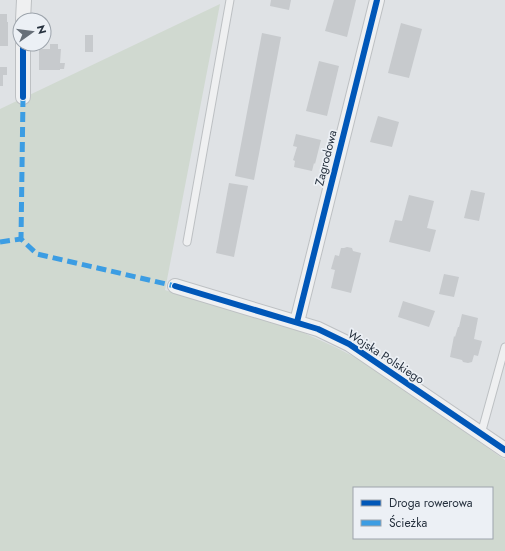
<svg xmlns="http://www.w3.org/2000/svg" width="505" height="551" viewBox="0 0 505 551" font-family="Jost,sans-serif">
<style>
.green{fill:#d0d9d0;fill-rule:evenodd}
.building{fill:#c7cacd}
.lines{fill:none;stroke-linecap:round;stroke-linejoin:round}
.service-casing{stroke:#bdc0c3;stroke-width:9}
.minor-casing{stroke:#bdc0c3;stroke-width:16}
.service{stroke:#eff0f1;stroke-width:7}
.minor{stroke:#eff0f1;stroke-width:14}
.quiet{stroke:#3c9de3;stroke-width:5;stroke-dasharray:10 5;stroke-linecap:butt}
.cycleway-casing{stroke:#ecf0f5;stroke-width:8}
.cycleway{stroke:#0057b8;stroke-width:6}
.labels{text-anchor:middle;stroke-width:3.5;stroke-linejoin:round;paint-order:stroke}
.street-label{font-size:12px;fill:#26313e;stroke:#ecf0f5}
</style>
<rect width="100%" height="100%" fill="#dfe2e5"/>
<path class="green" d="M 220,4 L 165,290 L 302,332 L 335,347 L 370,365 L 505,460 L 505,551 L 0,551 L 0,109 ZM 354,488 L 492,488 L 492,538 L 354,538 Z"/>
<g class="building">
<polygon points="271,0 291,0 289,10 270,6"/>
<polygon points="334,0 356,0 347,37 325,31"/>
<polygon points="0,14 7,14 7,22 8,22 8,46 0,46"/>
<polygon points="401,23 422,29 409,78 388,73"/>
<polygon points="262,33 281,37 254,180 235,176"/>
<rect x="85" y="35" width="8" height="17"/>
<polygon points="50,44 58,44 58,49 61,49 60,63 65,63 64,69 60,69 60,70 39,70 39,49 50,49"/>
<polygon points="319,61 339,66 327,116 306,111"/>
<polygon points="0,67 7,67 7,75 3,75 3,86 0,86"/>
<polygon points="378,116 399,122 392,147 370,142"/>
<polygon points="296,134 321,140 315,164 314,163 312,171 294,167 295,161 293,160 297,147 293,146"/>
<polygon points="229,183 248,186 234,257 216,253"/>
<polygon points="471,190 485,193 479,221 464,218"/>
<polygon points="409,195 434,201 427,228 436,230 430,252 389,242 395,220 402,221"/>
<polygon points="347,247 352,248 353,251 361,253 351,293 331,288 335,270 331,269 335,255 339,256 341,248 344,248"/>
<polygon points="444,274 459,277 454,297 439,294"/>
<polygon points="403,301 435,311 429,327 398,317"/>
<polygon points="462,314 478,318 474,339 482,341 478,356 474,355 472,362 468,363 463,362 462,360 450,357 454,336 455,337 458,327 459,327"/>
</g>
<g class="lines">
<g class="service-casing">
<g id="service">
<polyline points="187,242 230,0"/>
<polyline points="481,434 505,347"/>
</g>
</g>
<g class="minor-casing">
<g id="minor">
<polyline points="23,20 24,0"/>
<polyline points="23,97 23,44"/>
<polyline points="175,286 318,329 349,344 505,450"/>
<polyline points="297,322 377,0"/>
</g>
</g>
<use href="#service" class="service"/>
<use href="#minor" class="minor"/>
<g class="quiet">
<polyline points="23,97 21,239 37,254 175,286"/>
<polyline points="0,242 21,239"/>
</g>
<g class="cycleway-casing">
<g id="cycleway">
<polyline points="23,97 23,44"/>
<polyline points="175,286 318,329 349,344 505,450"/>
<polyline points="297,322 377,0"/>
</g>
</g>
<use href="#cycleway" class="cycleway"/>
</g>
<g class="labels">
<g class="street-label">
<text transform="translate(326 158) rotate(-76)" y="4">Zagrodowa</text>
<text transform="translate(386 357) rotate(33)" y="4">Wojska Polskiego</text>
</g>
</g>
<rect x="353" y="487" width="140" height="52" fill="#ecf0f5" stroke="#9da4ac"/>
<rect x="361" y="500" width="20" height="6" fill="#0057b8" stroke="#9da4ac"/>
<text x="389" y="507" font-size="12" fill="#26313e">Droga rowerowa</text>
<rect x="361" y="520" width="20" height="6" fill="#3c9de3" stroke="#9da4ac"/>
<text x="389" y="527" font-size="12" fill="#26313e">Ścieżka</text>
<g transform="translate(32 32) rotate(76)"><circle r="19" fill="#ecf0f5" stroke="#9da4ac"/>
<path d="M0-3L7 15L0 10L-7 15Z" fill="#676f78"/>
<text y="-6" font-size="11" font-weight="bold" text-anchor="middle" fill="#26313e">N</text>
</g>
</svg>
